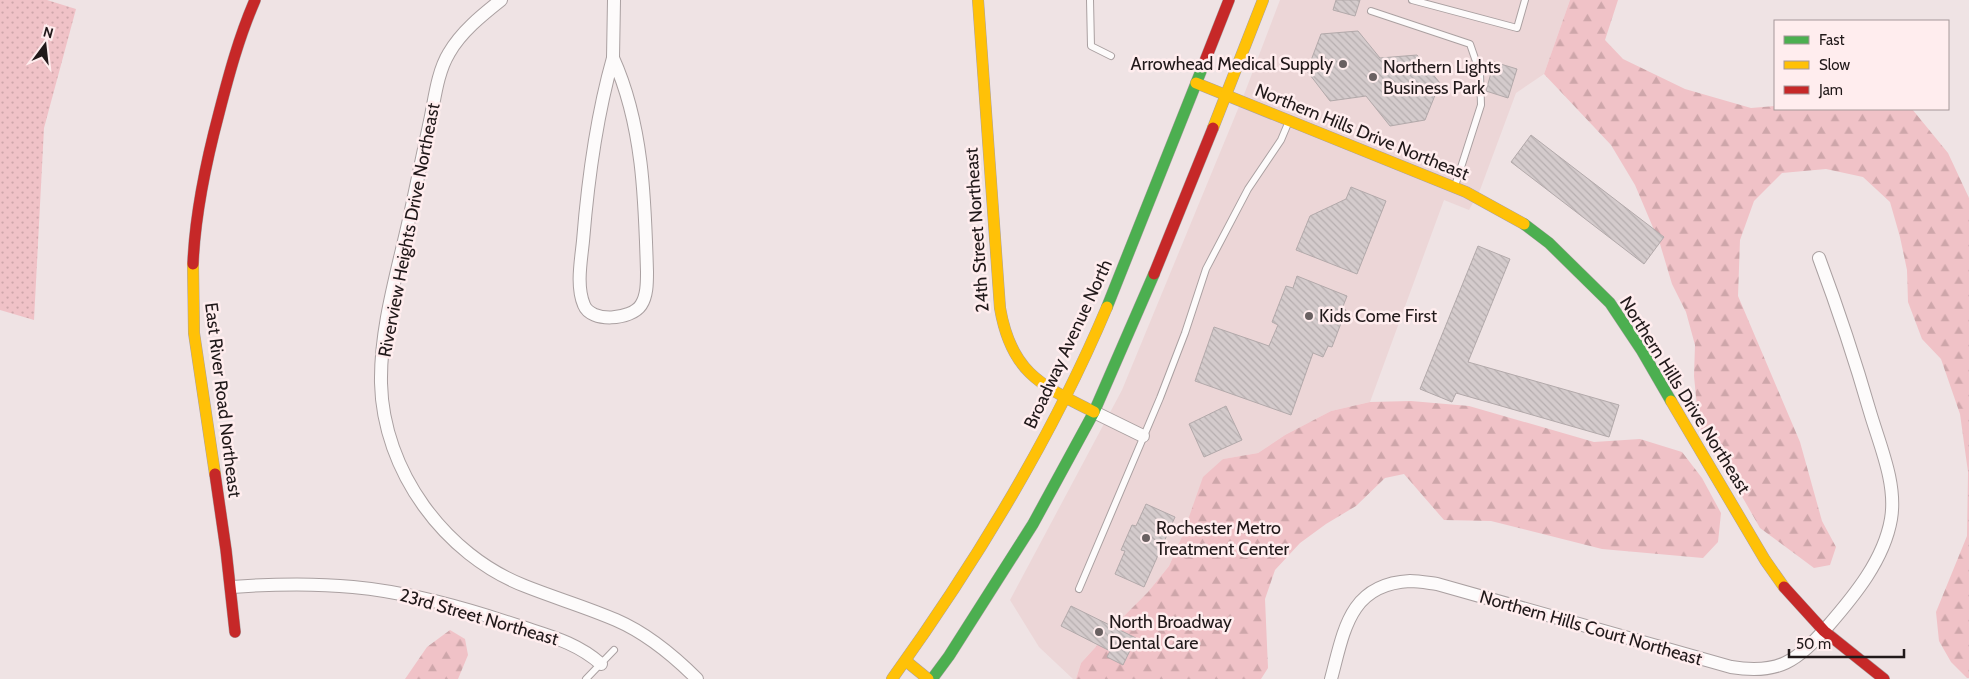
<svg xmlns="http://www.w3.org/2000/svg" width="1969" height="679" viewBox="0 0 1969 679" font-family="Cabin,sans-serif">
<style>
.built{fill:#ecd6d7}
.forest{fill:url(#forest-firs)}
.park{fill:url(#park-dots)}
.building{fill:url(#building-back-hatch);stroke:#b2a9aa}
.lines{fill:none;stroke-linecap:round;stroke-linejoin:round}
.lane-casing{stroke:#aaa0a1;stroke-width:8}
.street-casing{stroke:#aaa0a1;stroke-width:14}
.fast-casing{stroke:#aaa0a1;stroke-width:12}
.slow-casing{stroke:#aaa0a1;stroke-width:12}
.jam-casing{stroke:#aaa0a1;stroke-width:12}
.lane{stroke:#fdfbfb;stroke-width:6}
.street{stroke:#fdfbfb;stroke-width:12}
.fast{stroke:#4caf50;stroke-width:11}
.slow{stroke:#ffc107;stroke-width:11}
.jam{stroke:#c62828;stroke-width:11}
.poi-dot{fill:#696061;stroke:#ffedee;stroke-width:2}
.labels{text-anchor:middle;stroke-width:5;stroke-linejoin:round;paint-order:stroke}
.poi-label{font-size:18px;fill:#21191a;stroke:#ffedee;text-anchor:start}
.street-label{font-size:18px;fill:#21191a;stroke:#ffedee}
</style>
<defs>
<pattern id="forest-firs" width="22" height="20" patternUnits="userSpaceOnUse" patternTransform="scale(1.25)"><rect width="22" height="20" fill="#f0c2c7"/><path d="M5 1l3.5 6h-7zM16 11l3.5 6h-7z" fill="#cea6aa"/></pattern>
<pattern id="park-dots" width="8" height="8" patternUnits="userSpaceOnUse" patternTransform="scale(1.25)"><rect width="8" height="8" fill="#f0c2c7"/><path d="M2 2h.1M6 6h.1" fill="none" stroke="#cea6aa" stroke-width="1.8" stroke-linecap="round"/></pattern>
<pattern id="building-back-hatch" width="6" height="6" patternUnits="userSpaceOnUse" patternTransform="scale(1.25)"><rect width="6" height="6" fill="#d4cbcc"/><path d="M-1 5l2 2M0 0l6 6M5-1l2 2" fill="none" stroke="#b6aeaf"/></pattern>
</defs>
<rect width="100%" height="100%" fill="#efe3e4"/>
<polygon class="built" points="1280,0 1570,0 1544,74 1516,93 1480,190 1469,210 1444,200 1370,402 1331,411 1285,435 1258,453 1223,459 1183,534 1169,566 1148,592 1122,618 1081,663 1076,679 1073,679 1039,647 1010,600 1122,390 1245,92"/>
<g class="forest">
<polygon points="1570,0 1618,0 1605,40 1623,59 1685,89 1751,108 1775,106 1775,109 1912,109 1948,153 1969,198 1969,678 1967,678 1951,662 1939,641 1936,612 1967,536 1968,472 1960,414 1941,359 1922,339 1908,302 1907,270 1900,237 1890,202 1863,177 1826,169 1782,173 1754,201 1740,240 1738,296 1800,442 1822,521 1836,547 1830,565 1814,568 1760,528 1727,470 1699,427 1694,376 1695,345 1686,312 1672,284 1660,244 1635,185 1611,145 1544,74"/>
<polygon points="1411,401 1469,406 1594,442 1640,439 1682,452 1702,478 1721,513 1718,542 1703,558 1602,549 1491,521 1444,520 1404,474 1385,478 1356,506 1326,524 1300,543 1275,570 1265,599 1268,668 1261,679 1076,679 1081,663 1122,618 1148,592 1169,566 1183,534 1203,477 1223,459 1258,453 1285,435 1331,411 1370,402"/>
<polygon points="450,630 465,639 468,655 458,679 405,679 427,647"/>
</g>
<polygon class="park" points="0,0 47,0 76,9 44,128 34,320 0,310"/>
<g class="building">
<polygon points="1336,0 1360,0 1355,16 1333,10"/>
<polygon points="1358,31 1380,58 1417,55 1440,83 1425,120 1390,126 1366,96 1330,101 1307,71 1321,34"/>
<polygon points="1494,62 1517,69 1508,98 1486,91"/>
<polygon points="1531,135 1664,237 1644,264 1511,162"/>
<polygon points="1351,187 1386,201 1357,274 1296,250 1310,216 1346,199"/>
<polygon points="1478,246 1510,259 1468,362 1619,405 1609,437 1456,393 1452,402 1420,389"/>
<polygon points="1297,276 1347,296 1342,309 1346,310 1332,347 1328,346 1323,357 1313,353 1291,415 1195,381 1214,327 1269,346 1278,325 1272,322 1286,286 1293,288"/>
<polygon points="1226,406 1242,440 1204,457 1189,424"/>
<polygon points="1146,504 1175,517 1144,587 1115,574 1125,551 1121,550 1132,525 1136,526"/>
<polygon points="1071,606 1136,638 1123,665 1107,657 1110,651 1061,626"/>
</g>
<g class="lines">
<g class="lane-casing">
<g id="lane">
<polyline points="1090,0 1091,46 1111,56"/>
<polyline points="1412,0 1517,28 1525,0"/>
<polyline points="1371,11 1470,44 1480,73 1481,105 1455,186"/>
<polyline points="1079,589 1160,398 1185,333 1206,269 1248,189 1281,140 1289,121"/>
<polyline points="586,679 614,650"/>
</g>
</g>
<g class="street-casing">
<g id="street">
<path d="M 501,0 C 482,15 461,32 449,53 C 438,71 435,96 431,116 C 424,149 417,182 410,215 C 398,270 380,327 381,383 C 383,471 445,555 525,586 C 555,598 586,607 616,620 C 646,633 674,656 697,679"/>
<path d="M 613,58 C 643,124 645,200 647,272 C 647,283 647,296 641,305 C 631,320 591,323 584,305 C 576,286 581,261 583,241 C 588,179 596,118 613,58 Z"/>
<polyline points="613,58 614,0"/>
<polyline points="1094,412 1143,436"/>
<path d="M 232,587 C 272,584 313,583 353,587 C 409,592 465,608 519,626 C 549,636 576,642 601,664"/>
<path d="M 1331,679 C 1344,631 1349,584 1410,581 C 1419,581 1429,583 1437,584 L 1731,667 C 1779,675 1797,661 1828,626 C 1854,596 1884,560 1891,519 C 1897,484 1880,446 1870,412 C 1855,360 1838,309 1819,258"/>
</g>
</g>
<g class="fast-casing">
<g id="fast">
<polyline points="1524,224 1549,243 1610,303 1642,351 1671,401"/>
<polyline points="1107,307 1203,66"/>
<polyline points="932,679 949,656 1033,524 1094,412 1154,274"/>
</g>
</g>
<g class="slow-casing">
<g id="slow">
<path d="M 978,0 L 1000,308 C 1011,372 1040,385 1094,412"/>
<polyline points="1196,83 1466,192 1524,224"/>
<polyline points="1213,128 1263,0"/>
<polyline points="193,264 194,333 215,474"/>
<polyline points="1671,401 1765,560 1784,587"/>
<polyline points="906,661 928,679"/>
<path d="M 892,679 C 976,562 1051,440 1107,307"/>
</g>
</g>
<g class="jam-casing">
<g id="jam">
<polyline points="1203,66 1229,0"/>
<path d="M 193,264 C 195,213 206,162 219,113 C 229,74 239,37 255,0"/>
<polyline points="1154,274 1213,128"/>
<polyline points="215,474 226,550 235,632"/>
<polyline points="1784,587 1824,631 1884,679"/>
</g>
</g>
<use href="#lane" class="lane"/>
<use href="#street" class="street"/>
<use href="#fast" class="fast"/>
<use href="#slow" class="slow"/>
<use href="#jam" class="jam"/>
</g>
<g class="poi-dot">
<circle cx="1343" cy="64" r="5"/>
<circle cx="1373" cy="77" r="5"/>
<circle cx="1309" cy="316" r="5"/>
<circle cx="1146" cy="538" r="5"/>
<circle cx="1099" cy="632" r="5"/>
</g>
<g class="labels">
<g class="poi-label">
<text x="1333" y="70" text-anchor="end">Arrowhead Medical Supply</text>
<text x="1383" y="73">Northern Lights<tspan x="1383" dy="21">Business Park</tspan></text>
<text x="1319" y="322">Kids Come First</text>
<text x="1156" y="534">Rochester Metro<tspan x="1156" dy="21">Treatment Center</tspan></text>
<text x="1109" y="628">North Broadway<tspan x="1109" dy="21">Dental Care</tspan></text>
</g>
<g class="street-label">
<text transform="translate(1362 132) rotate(22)" y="6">Northern Hills Drive Northeast</text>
<text transform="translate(409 230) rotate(-79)" y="6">Riverview Heights Drive Northeast</text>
<text transform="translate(977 230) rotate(-94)" y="6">24th Street Northeast</text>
<text transform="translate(1068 344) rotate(-65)" y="6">Broadway Avenue North</text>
<text transform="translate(1685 395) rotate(58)" y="6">Northern Hills Drive Northeast</text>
<text transform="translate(223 400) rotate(83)" y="6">East River Road Northeast</text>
<text transform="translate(479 617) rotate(16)" y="6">23rd Street Northeast</text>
<text transform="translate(1591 628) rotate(16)" y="6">Northern Hills Court Northeast</text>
</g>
</g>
<rect x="1774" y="20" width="175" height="90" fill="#ffedee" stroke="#a69899"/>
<rect x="1784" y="36" width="25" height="8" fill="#4caf50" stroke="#a69899"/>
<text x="1819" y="45" font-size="15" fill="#21191a">Fast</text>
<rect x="1784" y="61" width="25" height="8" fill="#ffc107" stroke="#a69899"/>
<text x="1819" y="70" font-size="15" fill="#21191a">Slow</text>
<rect x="1784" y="86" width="25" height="8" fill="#c62828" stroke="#a69899"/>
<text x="1819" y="95" font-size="15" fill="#21191a">Jam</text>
<g transform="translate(45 45) rotate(15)" stroke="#ffedee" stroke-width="4" paint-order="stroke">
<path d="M0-4L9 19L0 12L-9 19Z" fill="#21191a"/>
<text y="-8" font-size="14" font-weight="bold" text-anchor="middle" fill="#21191a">N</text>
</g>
<path d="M1789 649v8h115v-8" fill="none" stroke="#21191a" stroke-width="2.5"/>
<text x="1796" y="649" font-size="15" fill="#21191a" stroke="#ffedee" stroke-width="4" paint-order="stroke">50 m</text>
</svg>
